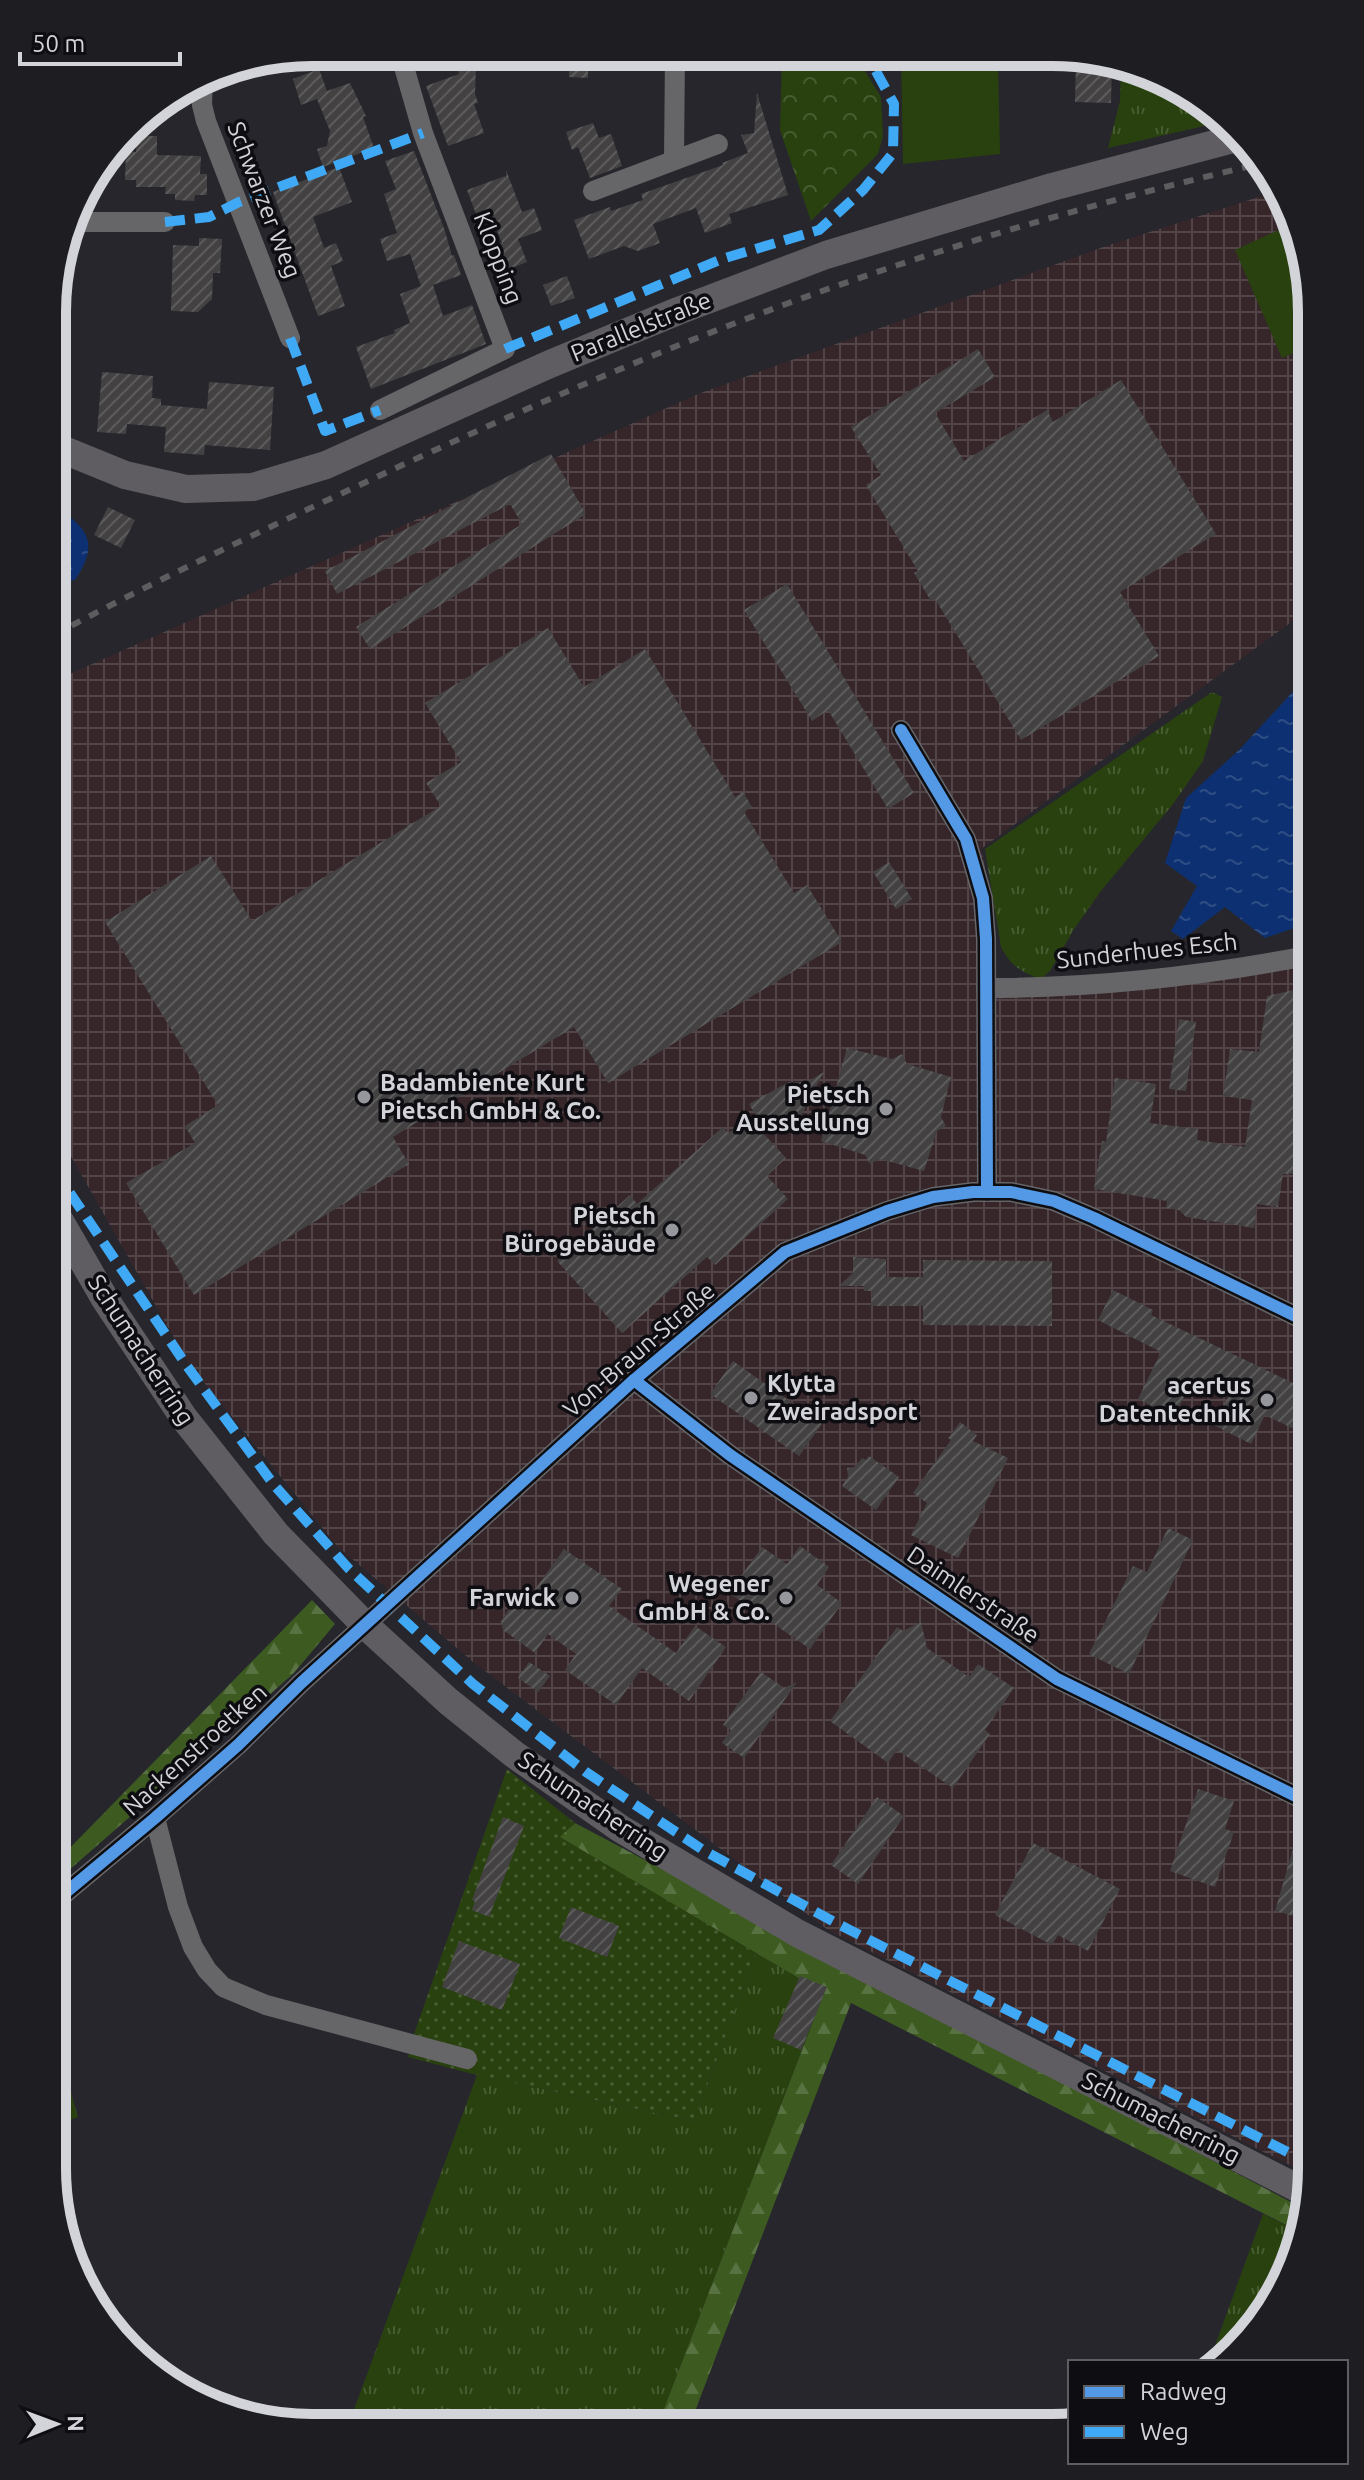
<svg xmlns="http://www.w3.org/2000/svg" width="1364" height="2480" viewBox="0 0 1364 2480" font-family="Ubuntu,sans-serif">
<style>
.industrial{fill:url(#industrial-grid)}
.grass{fill:url(#grass-tufts)}
.forest{fill:url(#forest-firs)}
.park{fill:url(#park-crowns)}
.garden{fill:url(#garden-dots)}
.pitch{fill:#29410f}
.water{fill:url(#water-ripples)}
.building{fill:url(#building-hatch)}
.lines{fill:none;stroke-linecap:round;stroke-linejoin:round}
.minor{stroke:#666567;stroke-width:20}
.secondary{stroke:#5f5d61;stroke-width:28}
.rail{stroke:#5d5d5f;stroke-width:6;stroke-dasharray:10 10;stroke-linecap:butt}
.quiet{stroke:#3fa9f5;stroke-width:10;stroke-dasharray:20 10;stroke-linecap:butt}
.cycleway-casing{stroke:#0e0e12;stroke-width:17}
.cycleway{stroke:#5399e6;stroke-width:12}
.poi-dot{fill:#96969d;stroke:#0e0e12;stroke-width:3}
.labels{text-anchor:middle;stroke-width:7;stroke-linejoin:round;paint-order:stroke}
.street-label{font-size:24px;fill:#d3d3da;stroke:#0e0e12}
.poi-label{font-size:24px;font-weight:bold;fill:#d3d3da;stroke:#0e0e12;text-anchor:end}
.rim{fill:none;stroke:#d3d3da;stroke-width:10}
</style>
<defs>
<pattern id="industrial-grid" width="8" height="8" patternUnits="userSpaceOnUse" patternTransform="scale(2)"><rect width="8" height="8" fill="#36262a"/><path d="M0 4h8M4 0v8" fill="none" stroke="#524548"/></pattern>
<pattern id="grass-tufts" width="24" height="20" patternUnits="userSpaceOnUse" patternTransform="scale(2)"><rect width="24" height="20" fill="#29410f"/><path d="M3 7l-1-3M5 7V3M7 7l1-3M15 17l-1-3M17 17v-4M19 17l1-3" fill="none" stroke="#475c31"/></pattern>
<pattern id="forest-firs" width="22" height="20" patternUnits="userSpaceOnUse" patternTransform="scale(2)"><rect width="22" height="20" fill="#3d5b21"/><path d="M5 1l3.5 6h-7zM16 11l3.5 6h-7z" fill="#587241"/></pattern>
<pattern id="park-crowns" width="20" height="18" patternUnits="userSpaceOnUse" patternTransform="scale(2)"><rect width="20" height="18" fill="#29410f"/><path d="M2 6a3 3 0 1 1 6 0M12 15a3 3 0 1 1 6 0" fill="none" stroke="#475c31"/></pattern>
<pattern id="garden-dots" width="8" height="8" patternUnits="userSpaceOnUse" patternTransform="scale(2)"><rect width="8" height="8" fill="#29410f"/><path d="M2 2h.1M6 6h.1" fill="none" stroke="#475c31" stroke-width="1.8" stroke-linecap="round"/></pattern>
<pattern id="water-ripples" width="26" height="14" patternUnits="userSpaceOnUse" patternTransform="scale(2)"><rect width="26" height="14" fill="#0c3071"/><path d="M2 4q2-2 4 0t4 0M15 11q2-2 4 0t4 0" fill="none" stroke="#2e4d85"/></pattern>
<pattern id="building-hatch" width="6" height="6" patternUnits="userSpaceOnUse" patternTransform="scale(2)"><rect width="6" height="6" fill="#434142"/><path d="M-1 1l2-2M0 6l6-6M5 7l2-2" fill="none" stroke="#5d5c5d"/></pattern>
</defs>
<rect width="100%" height="100%" fill="#26262c"/>
<polygon class="industrial" points="1274,192 1298,228 1312,312 1312,607 981,849 993,906 995,999 1312,962 1311,2176 828,1930 473,1662 337,1546 189,1364 53,1125 54,681 698,394 1106,246"/>
<g class="grass">
<polygon points="1121,66 1223,116 1226,121 1108,148 1120,101"/>
<path d="M 1212,692 L 1222,697 L 1203,761 L 1173,804 L 1101,891 L 1074,929 L 1050,971 L 1041,979 C 1021,972 1011,966 1001,947 L 985,849 Z"/>
<polygon points="756,1953 824,1993 657,2427 348,2426 477,2075 694,2121"/>
<polygon points="52,2027 78,2117 52,2126"/>
<polygon points="1263,2214 1300,2232 1292,2267 1258,2326 1222,2362 1209,2362"/>
</g>
<g class="forest">
<polygon points="312,1600 335,1624 293,1674 52,1885 52,1879 63,1855"/>
<polygon points="575,1823 1306,2210 1300,2232 851,2003 689,2427 657,2427 824,1993 559,1837"/>
</g>
<polygon class="park" points="782,55 855,55 881,97 883,136 878,154 811,221 780,130"/>
<polygon class="garden" points="507,1769 575,1823 560,1837 756,1953 694,2121 477,2075 408,2057 413,2037"/>
<g class="pitch">
<polygon points="901,56 998,56 1000,154 903,164"/>
<polygon points="1294,223 1298,228 1312,312 1312,345 1282,358 1235,250"/>
</g>
<g class="water">
<path d="M 54,505 C 88,529 100,542 75,580 L 54,584 Z"/>
<polygon points="1312,671 1312,922 1265,938 1225,907 1183,939 1171,931 1197,886 1165,863 1186,798 1239,750"/>
</g>
<g class="building">
<polygon points="1076,57 1102,57 1112,62 1111,103 1075,102"/>
<polygon points="569,58 588,59 588,78 569,77"/>
<polygon points="476,65 475,94 478,103 474,104 484,133 448,146 426,86 459,74 458,70"/>
<polygon points="319,69 327,91 350,83 366,116 363,117 374,148 323,167 317,149 327,146 330,131 317,99 301,105 293,79"/>
<polygon points="757,93 788,195 729,214 732,223 705,233 696,208 653,224 660,243 638,251 624,246 589,259 574,220 610,207 611,211 643,200 641,194 723,165 722,163 748,153 741,135 754,133"/>
<polygon points="593,123 599,138 611,134 622,166 590,178 578,147 572,150 566,132"/>
<polygon points="137,136 157,136 157,155 201,156 200,174 207,174 207,195 195,195 194,201 175,200 175,194 165,194 166,187 136,187 136,180 125,180 126,151 136,152"/>
<polygon points="414,151 445,231 452,256 454,255 461,275 433,285 443,316 472,305 486,344 371,389 356,347 395,333 394,330 410,323 400,294 421,286 410,254 387,261 380,239 397,233 384,194 396,189 385,161"/>
<polygon points="339,167 352,202 313,217 324,248 336,243 343,261 331,266 345,306 318,316 273,192"/>
<polygon points="506,170 522,212 534,208 542,230 518,239 527,262 498,273 488,248 502,243 489,210 476,214 467,190 505,176 506,179"/>
<polygon points="199,238 222,239 220,273 213,273 212,299 198,312 171,311 173,245 199,246"/>
<polygon points="567,276 575,298 551,306 543,285"/>
<polygon points="978,349 995,377 935,413 964,461 1047,410 1053,422 1121,380 1216,534 1120,592 1159,656 1021,740 935,599 931,601 914,573 918,571 866,485 881,475 851,427"/>
<polygon points="102,372 153,376 152,398 161,399 161,405 207,409 209,382 274,387 270,450 205,445 204,455 164,452 166,427 127,424 126,434 97,432"/>
<polygon points="551,454 586,514 370,649 356,627 522,524 510,504 337,594 325,571"/>
<polygon points="108,507 135,520 121,548 94,535"/>
<polygon points="787,584 914,793 888,809 828,710 812,721 744,610"/>
<polygon points="548,628 584,687 645,649 735,797 743,792 752,807 744,812 794,893 807,885 842,942 608,1083 574,1027 393,1137 409,1164 194,1295 126,1183 195,1143 185,1126 218,1105 105,922 211,856 252,921 441,806 426,783 461,762 425,703"/>
<polygon points="889,862 912,899 896,909 873,872"/>
<polygon points="1312,986 1312,1107 1310,1107 1300,1174 1283,1174 1278,1207 1257,1204 1254,1228 1186,1217 1179,1210 1166,1208 1167,1201 1094,1189 1102,1141 1106,1142 1115,1078 1156,1084 1150,1123 1198,1129 1197,1140 1245,1147 1252,1100 1223,1096 1230,1049 1259,1052 1267,996"/>
<polygon points="1179,1019 1196,1022 1186,1091 1169,1089"/>
<polygon points="847,1048 892,1059 902,1054 907,1064 951,1077 941,1117 946,1126 937,1131 924,1171 880,1159 870,1164 865,1155 821,1141"/>
<polygon points="824,1072 792,1133 760,1123 749,1104 789,1082 807,1082"/>
<polygon points="751,1120 786,1158 767,1176 788,1199 715,1265 707,1257 622,1333 557,1261 630,1195 637,1204 723,1127 728,1133"/>
<polygon points="853,1257 886,1259 886,1277 923,1277 923,1260 1052,1261 1052,1326 923,1325 923,1306 871,1306 872,1291 864,1291 864,1286 839,1286 853,1273"/>
<polygon points="1113,1290 1153,1310 1151,1315 1312,1392 1308,1401 1311,1410 1309,1417 1298,1421 1294,1429 1265,1415 1251,1444 1214,1425 1228,1397 1193,1379 1174,1417 1138,1399 1161,1352 1098,1320"/>
<polygon points="733,1361 822,1424 799,1456 710,1394"/>
<polygon points="960,1422 977,1435 973,1441 1008,1458 958,1558 911,1535 927,1503 913,1493 951,1440 948,1438"/>
<polygon points="869,1456 899,1477 876,1510 842,1486 848,1477 847,1468 855,1467 862,1458 866,1460"/>
<polygon points="1168,1528 1193,1540 1129,1674 1089,1654 1133,1566 1147,1572"/>
<polygon points="800,1546 829,1567 817,1585 842,1603 810,1649 729,1593 762,1547 787,1564"/>
<polygon points="564,1549 622,1589 609,1606 676,1653 695,1626 726,1647 689,1701 642,1668 616,1705 565,1670 576,1654 548,1634 535,1653 503,1630 501,1621 510,1608 523,1606"/>
<polygon points="921,1622 927,1648 969,1677 978,1664 1014,1688 985,1730 990,1734 953,1788 897,1750 888,1763 830,1721 897,1627 903,1631"/>
<polygon points="529,1662 550,1676 538,1692 518,1678"/>
<polygon points="761,1672 783,1687 780,1690 797,1682 744,1758 722,1743 731,1730 723,1725"/>
<polygon points="1198,1789 1234,1801 1225,1829 1234,1832 1215,1887 1170,1871"/>
<polygon points="877,1797 904,1816 858,1884 831,1865"/>
<polygon points="503,1817 524,1826 489,1917 472,1910 475,1901 472,1900"/>
<polygon points="1295,1842 1312,1848 1312,1916 1296,1910 1294,1916 1275,1911"/>
<polygon points="1033,1843 1120,1889 1088,1951 1058,1935 1052,1945 995,1915"/>
<polygon points="571,1907 619,1926 607,1957 559,1938"/>
<polygon points="459,1941 520,1964 502,2010 442,1987"/>
<polygon points="800,1976 827,1987 801,2050 773,2038"/>
</g>
<g class="lines">
<g class="minor">
<polyline points="203,78 202,105 206,121 290,338"/>
<polyline points="674,159 675,54"/>
<polyline points="593,191 718,144"/>
<polyline points="71,222 165,222"/>
<polyline points="380,410 505,349 423,133 400,53"/>
<polyline points="901,730 966,839 983,898 986,939 987,1192"/>
<path d="M 986,988 C 1096,988 1204,976 1312,955"/>
<polyline points="634,1380 730,1455 1057,1679 1312,1804"/>
<polyline points="155,1818 178,1907 193,1947 207,1970 223,1987 266,2005 467,2059"/>
<polyline points="52,1904 155,1818 238,1745 301,1683 634,1380 785,1252 887,1211 933,1197 973,1192 1011,1192 1054,1201 1094,1218 1312,1324"/>
</g>
<g class="secondary">
<polyline points="54,446 125,475 186,489 253,487 326,465 550,364 678,311 826,255 1052,187 1237,138"/>
<polyline points="53,1209 105,1299 184,1418 276,1534 366,1626 448,1701 515,1755 621,1829 797,1933 1309,2194"/>
</g>
<path class="rail" d="M 54,635 C 145,586 240,541 334,497 C 514,412 697,332 886,269 C 1008,228 1131,194 1255,165"/>
<g class="quiet">
<polyline points="165,222 209,217 239,202 423,133"/>
<polyline points="290,338 325,431 380,410"/>
<polyline points="505,349 722,259 819,230 863,190 893,153 894,104 867,55"/>
<polyline points="53,1168 187,1366 274,1485 349,1569 473,1684 586,1772 703,1850 836,1923 1311,2164"/>
</g>
<g class="cycleway-casing">
<g id="cycleway">
<polyline points="901,730 966,839 983,898 986,939 987,1192"/>
<polyline points="634,1380 730,1455 1057,1679 1312,1804"/>
<polyline points="52,1904 155,1818 238,1745 301,1683 634,1380 785,1252 887,1211 933,1197 973,1192 1011,1192 1054,1201 1094,1218 1312,1324"/>
</g>
</g>
<use href="#cycleway" class="cycleway"/>
</g>
<g class="poi-dot">
<circle cx="364" cy="1097" r="8"/>
<circle cx="886" cy="1109" r="8"/>
<circle cx="672" cy="1230" r="8"/>
<circle cx="751" cy="1398" r="8"/>
<circle cx="1267" cy="1400" r="8"/>
<circle cx="572" cy="1598" r="8"/>
<circle cx="786" cy="1598" r="8"/>
</g>
<g class="labels">
<g class="street-label">
<text transform="translate(264 200) rotate(69)" y="8">Schwarzer Weg</text>
<text transform="translate(498 258) rotate(69)" y="8">Klopping</text>
<text transform="translate(641 327) rotate(-22)" y="8">Parallelstraße</text>
<text transform="translate(1147 951) rotate(-6)" y="8">Sunderhues Esch</text>
<text transform="translate(141 1350) rotate(57)" y="8">Schumacherring</text>
<text transform="translate(639 1350) rotate(-41)" y="8">Von-Braun-Straße</text>
<text transform="translate(973 1595) rotate(34)" y="8">Daimlerstraße</text>
<text transform="translate(195 1750) rotate(-42)" y="8">Nackenstroetken</text>
<text transform="translate(593 1806) rotate(34)" y="8">Schumacherring</text>
<text transform="translate(1161 2118) rotate(27)" y="8">Schumacherring</text>
</g>
<g class="poi-label">
<text x="380" y="1091" text-anchor="start">Badambiente Kurt<tspan x="380" dy="28">Pietsch GmbH &amp; Co.</tspan></text>
<text x="870" y="1103">Pietsch<tspan x="870" dy="28">Ausstellung</tspan></text>
<text x="656" y="1224">Pietsch<tspan x="656" dy="28">Bürogebäude</tspan></text>
<text x="767" y="1392" text-anchor="start">Klytta<tspan x="767" dy="28">Zweiradsport</tspan></text>
<text x="1251" y="1394">acertus<tspan x="1251" dy="28">Datentechnik</tspan></text>
<text x="770" y="1592">Wegener<tspan x="770" dy="28">GmbH &amp; Co.</tspan></text>
<text x="556" y="1606">Farwick</text>
</g>
</g>
<path d="M0 0H1364V2480H0ZM312 66H1052A246 246 0 0 1 1298 312V2168A246 246 0 0 1 1052 2414H312A246 246 0 0 1 66 2168V312A246 246 0 0 1 312 66Z" fill="#1e1e22" fill-rule="evenodd"/>
<path class="rim" d="M312 66H1052A246 246 0 0 1 1298 312V2168A246 246 0 0 1 1052 2414H312A246 246 0 0 1 66 2168V312A246 246 0 0 1 312 66Z"/>
<rect x="1068" y="2360" width="280" height="104" fill="#0e0e12" stroke="#5d5d62" stroke-width="2"/>
<rect x="1084" y="2386" width="40" height="12" fill="#5399e6" stroke="#5d5d62" stroke-width="2"/>
<text x="1140" y="2400" font-size="24" fill="#d3d3da">Radweg</text>
<rect x="1084" y="2426" width="40" height="12" fill="#3fa9f5" stroke="#5d5d62" stroke-width="2"/>
<text x="1140" y="2440" font-size="24" fill="#d3d3da">Weg</text>
<g transform="translate(56 2424) rotate(89)" stroke="#0e0e12" stroke-width="6" paint-order="stroke">
<path d="M0-6L14 30L0 20L-14 30Z" fill="#d3d3da"/>
<text y="-12" font-size="22" font-weight="bold" text-anchor="middle" fill="#d3d3da">N</text>
</g>
<path d="M20 52v12h160v-12" fill="none" stroke="#d3d3da" stroke-width="4"/>
<text x="32" y="52" font-size="24" fill="#d3d3da" stroke="#0e0e12" stroke-width="6" paint-order="stroke">50 m</text>
</svg>
